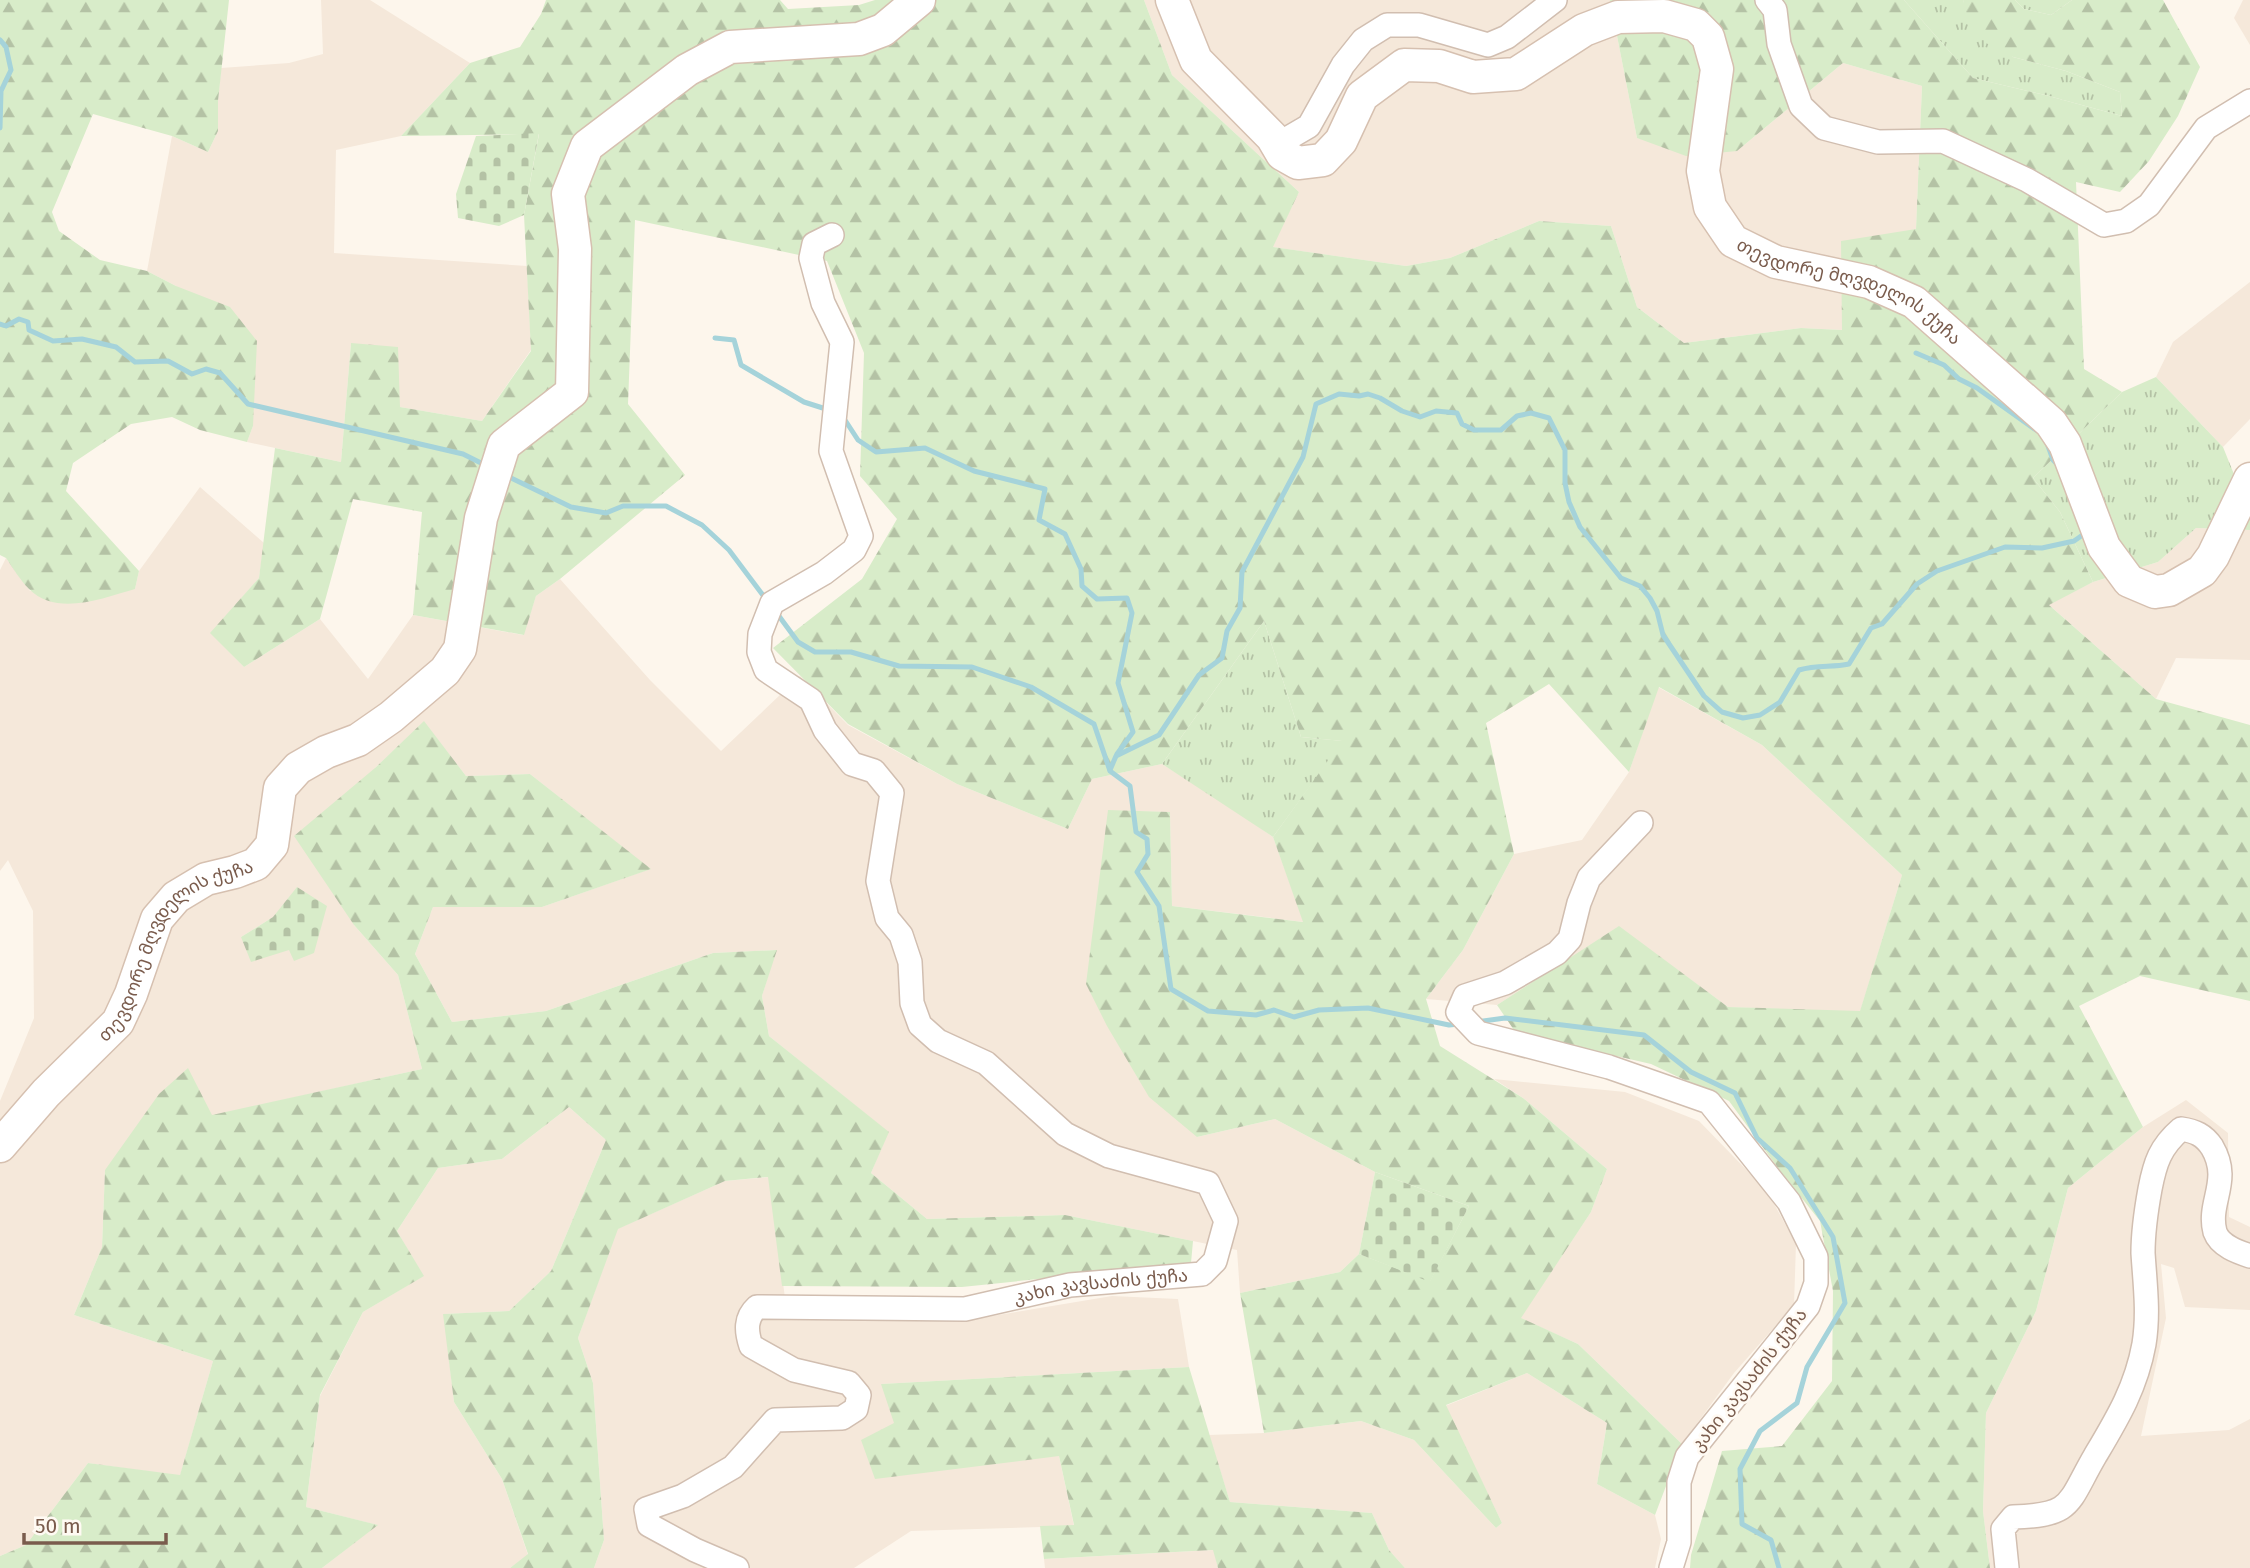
<svg xmlns="http://www.w3.org/2000/svg" width="2250" height="1568" viewBox="0 0 2250 1568" font-family="'Fira Sans','Noto Sans Georgian',sans-serif">
<style>
.residential{fill:#f5e8da;fill-rule:evenodd}
.grass{fill:url(#grass-tufts)}
.forest{fill:url(#forest-firs)}
.cemetery{fill:url(#cemetery-stones)}
.lines{fill:none;stroke-linecap:round;stroke-linejoin:round}
.stream{stroke:#a5d3da;stroke-width:5}
.street-casing{stroke:#d1beb0;stroke-width:26}
.secondary-casing{stroke:#d6c0b0;stroke-width:35}
.street{stroke:#fff;stroke-width:23}
.secondary{stroke:#fff;stroke-width:32}
.labels{text-anchor:middle;stroke-width:5;stroke-linejoin:round;paint-order:stroke}
.street-label{font-size:18px;fill:#7a5c4d;stroke:#fffaf3}
</style>
<defs>
<pattern id="grass-tufts" width="24" height="20" patternUnits="userSpaceOnUse" patternTransform="scale(1.75)"><rect width="24" height="20" fill="#d8ecc9"/><path d="M3 7l-1-3M5 7V3M7 7l1-3M15 17l-1-3M17 17v-4M19 17l1-3" fill="none" stroke="#b4c2a5"/></pattern>
<pattern id="forest-firs" width="22" height="20" patternUnits="userSpaceOnUse" patternTransform="scale(1.75)"><rect width="22" height="20" fill="#d8ecc9"/><path d="M5 1l3.5 6h-7zM16 11l3.5 6h-7z" fill="#b4c2a5"/></pattern>
<pattern id="cemetery-stones" width="16" height="16" patternUnits="userSpaceOnUse" patternTransform="scale(1.75)"><rect width="16" height="16" fill="#d8ecc9"/><path d="M2 7V4a2 2 0 0 1 4 0v3zM10 15v-3a2 2 0 0 1 4 0v3z" fill="#b4c2a5"/></pattern>
</defs>
<rect width="100%" height="100%" fill="#fdf6ec"/>
<g class="residential">
<polygon points="321,0 370,0 470,63 401,136 336,150 334,253 527,266 531,350 482,421 400,407 351,343 341,462 247,442 253,426 176,286 147,271 172,136 208,152 218,131 218,101 221,68 289,63 323,54"/>
<polygon points="1144,0 1610,0 1637,138 1737,151 1843,63 1922,86 1916,230 1843,330 1801,328 1684,343 1637,307 1611,226 1539,221 1450,258 1406,266 1272,247 1299,192 1172,75"/>
<polygon points="2243,0 2250,0 2250,45 2234,18"/>
<polygon points="2250,282 2250,419 2223,447 2156,377 2173,342"/>
<path d="M 200,487 L 264,543 L 259,578 L 211,633 L 244,667 L 320,619 L 368,679 L 413,615 L 523,635 L 536,596 L 560,579 L 650,680 L 721,751 L 800,676 L 848,725 L 957,784 L 1068,829 L 1092,779 L 1162,764 L 1224,803 L 1273,837 L 1304,922 L 1172,906 L 1170,812 L 1108,811 L 1197,1137 L 1275,1119 L 1375,1172 L 1359,1254 L 1340,1272 L 1240,1293 L 1237,1250 L 1065,1215 L 927,1219 L 871,1173 L 888,1132 L 769,1036 L 762,996 L 776,950 L 713,953 L 546,1011 L 452,1022 L 415,954 L 433,907 L 542,907 L 650,869 L 530,774 L 466,776 L 424,722 L 375,768 L 354,925 L 398,975 L 422,1069 L 211,1116 L 105,1170 L 102,1247 L 74,1315 L 213,1361 L 180,1476 L 88,1463 L 26,1545 L 0,1556 L 0,1101 L 34,1018 L 33,911 L 8,860 L 0,871 L 0,570 L 6,558 L 30,591 L 135,589 L 139,571 ZM 273,917 L 314,953 L 290,950 L 241,937 Z"/>
<polygon points="2196,528 2250,530 2250,660 2176,658 2156,699 2048,604 2093,582 2158,562"/>
<polygon points="1658,687 1762,745 1902,875 1860,1012 1728,1007 1619,927 1497,1005 1426,999 1463,950 1514,854 1582,840 1629,772"/>
<polygon points="1494,1079 1625,1092 1699,1121 1767,1191 1796,1244 1794,1305 1734,1373 1682,1444 1578,1344 1520,1318 1591,1212 1607,1169 1523,1098"/>
<polygon points="2186,1100 2228,1133 2229,1217 2250,1227 2250,1310 2185,1307 2174,1268 2161,1264 2166,1318 2141,1436 2229,1430 2250,1419 2250,1568 1990,1568 1983,1511 1986,1413 2036,1311 2068,1188 2143,1127"/>
<polygon points="569,1107 606,1140 551,1271 509,1311 444,1314 454,1402 502,1479 528,1555 510,1568 322,1568 377,1525 306,1507 320,1396 363,1312 423,1276 397,1231 438,1168 502,1159"/>
<polygon points="769,1177 787,1313 861,1308 962,1321 1112,1296 1178,1299 1189,1367 881,1384 1059,1456 1074,1526 911,1531 854,1568 594,1568 604,1540 593,1383 578,1338 617,1229 725,1181"/>
<polygon points="1527,1373 1607,1423 1597,1484 1655,1515 1661,1539 1655,1568 1405,1568 1389,1550 1372,1513 1230,1502 1209,1435 1264,1433 1361,1421 1414,1440 1496,1528 1502,1523 1445,1406"/>
<polygon points="1214,1550 1218,1568 1045,1568 1044,1559"/>
</g>
<g class="grass">
<polygon points="1904,0 1964,0 1963,6 2013,57 2066,71 2120,92 2122,116 2045,95 1973,78"/>
<polygon points="2015,0 2072,0 2051,15 2024,9"/>
<polygon points="2156,377 2223,447 2250,514 2250,530 2196,528 2158,562 2093,582 2060,512 2033,478 2122,392"/>
<polygon points="1264,621 1301,737 1343,741 1273,837 1162,764"/>
</g>
<g class="forest">
<path d="M 0,0 L 229,0 L 218,101 L 218,131 L 208,152 L 172,136 L 93,114 L 52,212 L 59,231 L 100,260 L 147,271 L 176,286 L 230,307 L 257,341 L 253,426 L 247,442 L 200,430 L 172,417 L 131,424 L 73,463 L 66,491 L 139,571 L 135,589 C 103,598 57,617 29,589 C 20,580 13,568 6,558 L 0,555 Z"/>
<polygon points="546,0 780,0 788,9 859,5 875,0 1144,0 1172,75 1299,192 1273,247 1406,266 1450,258 1539,221 1611,226 1637,307 1684,343 1801,328 1842,330 1841,241 1916,229 1922,86 1843,63 1737,151 1686,156 1637,138 1610,0 1904,0 1973,78 2045,95 2122,116 2120,92 2066,71 2013,57 1986,43 1962,6 1964,0 2015,0 2024,9 2051,15 2072,0 2163,0 2200,67 2178,116 2149,161 2120,192 2076,182 2084,369 2122,392 2033,478 2060,512 2093,582 2049,605 2156,699 2250,725 2250,1001 2140,976 2079,1006 2143,1127 2068,1188 2036,1311 1986,1413 1983,1511 1990,1568 1690,1568 1691,1555 1722,1451 1782,1446 1832,1381 1833,1291 1820,1221 1781,1172 1729,1101 1651,1064 1516,1033 1497,1005 1619,926 1728,1007 1860,1011 1902,875 1762,745 1659,687 1629,772 1549,684 1486,723 1514,854 1463,950 1426,999 1440,1046 1523,1098 1607,1169 1591,1212 1521,1318 1578,1344 1682,1444 1655,1515 1597,1484 1607,1423 1527,1373 1446,1405 1502,1523 1496,1528 1414,1440 1361,1421 1264,1433 1240,1293 1340,1272 1359,1254 1430,1281 1469,1206 1375,1172 1275,1119 1197,1137 1149,1097 1107,1026 1086,984 1108,810 1170,812 1172,906 1303,922 1273,837 1342,741 1301,737 1264,621 1162,764 1092,779 1068,829 957,784 848,724 773,648 862,579 897,519 860,476 864,353 827,261 635,220 628,404 685,475 560,579 536,596 524,635 413,615 422,512 353,499 320,619 244,667 210,633 259,578 275,448 341,462 351,343 398,347 400,407 482,421 531,351 524,215 539,134 401,136 470,63 520,47 541,14"/>
<polygon points="424,721 466,776 530,774 651,869 542,907 433,907 415,954 452,1022 546,1011 713,953 777,950 762,996 769,1036 889,1132 871,1173 927,1219 1065,1215 1193,1241 1191,1263 962,1287 782,1286 768,1177 725,1181 618,1229 578,1338 593,1383 604,1540 594,1568 510,1568 528,1554 502,1479 454,1402 443,1314 509,1311 551,1271 606,1140 569,1107 502,1159 438,1168 397,1231 424,1276 363,1312 320,1395 306,1507 378,1525 322,1568 0,1568 0,1556 26,1545 88,1463 180,1475 213,1361 74,1315 102,1247 105,1170 159,1094 188,1068 212,1115 422,1069 398,975 354,925 294,836 375,768"/>
<polygon points="1189,1367 1230,1502 1372,1513 1389,1550 1405,1568 1218,1568 1213,1550 1044,1559 1040,1526 1074,1525 1059,1456 875,1479 861,1440 894,1423 881,1384"/>
</g>
<g class="cemetery">
<polygon points="539,133 524,215 499,226 458,218 456,194 476,136"/>
<polygon points="297,887 327,906 314,953 294,961 289,950 251,962 241,937 273,917"/>
<polygon points="1375,1172 1469,1206 1430,1282 1359,1254"/>
</g>
<g class="lines">
<g class="stream">
<polyline points="0,40 6,47 11,70 1,91 0,128"/>
<polyline points="0,324 6,326 19,319 28,322 29,330 53,341 82,339 116,347 135,362 168,361 192,374 206,369 220,373 248,404 463,454 487,466"/>
<polyline points="715,338 734,340 741,365 804,402 829,410"/>
<polyline points="1916,353 1944,365 1959,379 1977,388 2036,430"/>
<polyline points="843,417 858,440 876,452 925,448 974,471 1045,489 1039,520 1065,534 1081,569 1082,586 1097,599 1127,598 1132,613 1118,683 1133,732 1117,754"/>
<polyline points="2048,446 2053,460 2060,467"/>
<polyline points="505,475 571,507 606,513 623,506 666,506 702,525 729,550 768,602"/>
<polyline points="776,612 798,642 815,652 851,652 899,666 972,667 1031,687 1094,724 1110,771 1130,786 1136,832 1147,839 1148,854 1137,872 1159,906 1171,989 1208,1011 1256,1015 1274,1010 1294,1017 1319,1010 1368,1008 1449,1025 1459,1024"/>
<path d="M 1110,770 L 1116,756 L 1159,735 L 1199,675 L 1222,658 L 1227,631 L 1240,608 L 1242,572 L 1303,457 L 1316,404 L 1339,394 L 1359,396 L 1368,394 L 1380,398 L 1402,411 L 1420,417 L 1436,411 L 1457,413 L 1462,424 L 1474,430 L 1501,430 L 1517,416 L 1531,413 L 1549,418 L 1565,450 L 1565,483 L 1569,502 L 1580,527 L 1621,578 L 1640,586 L 1650,598 L 1657,611 L 1663,635 L 1704,696 L 1722,712 L 1743,718 L 1760,715 L 1780,702 L 1799,670 C 1818,664 1831,668 1849,664 L 1871,628 L 1882,624 L 1917,584 L 1937,571 L 2005,547 L 2042,548 L 2074,541 L 2084,534 L 2084,529"/>
<polyline points="1476,1022 1505,1018 1644,1035 1691,1072 1735,1093 1757,1138 1790,1168 1833,1237 1845,1303 1807,1367 1797,1403 1760,1431 1740,1469 1742,1524 1771,1540 1779,1568"/>
</g>
<g class="street-casing">
<g id="street">
<polyline points="1767,0 1775,10 1779,44 1801,106 1824,128 1878,142 1943,141 2027,180 2104,225 2126,221 2149,205 2206,128 2250,101"/>
<polyline points="1272,137 1285,140 1309,126 1343,65 1363,40 1387,25 1419,25 1488,45 1507,37 1555,0"/>
<polyline points="1641,823 1589,878 1579,903 1570,939 1557,953 1505,983 1465,996 1458,1012 1478,1033 1609,1067 1709,1102 1789,1202 1816,1257 1816,1283 1808,1306 1687,1457 1679,1482 1679,1542 1671,1568"/>
<path id="s1" d="M 737,1568 L 695,1550 L 649,1525 L 646,1509 L 683,1496 L 733,1467 L 775,1420 L 842,1418 L 856,1409 L 859,1395 L 849,1383 L 794,1370 L 751,1346 C 746,1331 745,1318 757,1307 L 965,1309 L 1070,1285 L 1202,1274 L 1215,1261 L 1226,1221 L 1208,1183 L 1109,1156 L 1065,1134 L 986,1063 L 938,1041 L 920,1025 L 912,1003 L 910,962 L 901,935 L 887,918 L 878,881 L 892,793 L 874,771 L 852,764 L 825,730 L 811,700 L 766,670 L 759,652 L 760,634 L 772,603 L 824,573 L 854,550 L 861,536 L 831,451 L 842,342 L 823,303 L 811,258 L 814,244 L 832,235"/>
<path d="M 2007,1568 L 2003,1529 L 2013,1517 C 2074,1515 2067,1504 2095,1456 C 2117,1419 2136,1388 2144,1344 C 2149,1313 2145,1284 2143,1253 C 2143,1232 2146,1211 2150,1189 C 2155,1163 2160,1147 2181,1129 C 2195,1131 2204,1135 2212,1147 C 2232,1181 2207,1202 2215,1232 C 2220,1246 2238,1252 2250,1256"/>
</g>
</g>
<g class="secondary-casing">
<g id="secondary">
<path id="s2" d="M 1172,0 L 1196,60 L 1272,137 L 1282,154 L 1298,163 L 1323,160 L 1341,141 L 1362,96 L 1404,65 L 1439,66 L 1473,77 L 1516,74 L 1584,30 L 1618,17 L 1664,16 L 1696,25 L 1708,37 L 1717,69 L 1703,171 L 1710,207 L 1733,241 L 1776,262 L 1869,282 L 1914,302 L 2051,423 L 2065,444 L 2104,547 L 2129,581 L 2155,592 L 2169,590 L 2202,571 L 2213,556 L 2250,479"/>
<path id="s3" d="M 0,1146 L 46,1093 L 118,1022 L 131,994 L 157,919 L 176,897 L 206,879 L 235,872 L 256,864 L 272,845 L 280,788 L 298,768 L 326,752 L 358,740 L 391,717 L 445,671 L 460,649 L 481,518 L 504,445 L 572,392 L 575,249 L 568,194 L 587,146 L 687,70 L 730,47 L 859,39 L 883,30 L 919,0"/>
</g>
</g>
<use href="#street" class="street"/>
<use href="#secondary" class="secondary"/>
</g>
<g class="labels">
<g class="street-label">
<text dy="6" stroke="none"><textPath href="#s2" startOffset="1034">თევდორე მღვდელის ქუჩა</textPath></text>
<text dy="6" stroke="none"><textPath href="#s3" startOffset="271">თევდორე მღვდელის ქუჩა</textPath></text>
<text dy="6" stroke="none"><textPath href="#s1" startOffset="882">კახი კავსაძის ქუჩა</textPath></text>
<text transform="translate(1749 1380) rotate(-52)" y="6">კახი კავსაძის ქუჩა</text>
</g>
</g>
<path d="M24 1533v10h142v-10" fill="none" stroke="#7a5c4d" stroke-width="3.5"/>
<text x="35" y="1533" font-size="21" fill="#7a5c4d" stroke="#fffaf3" stroke-width="5" paint-order="stroke">50 m</text>
</svg>
